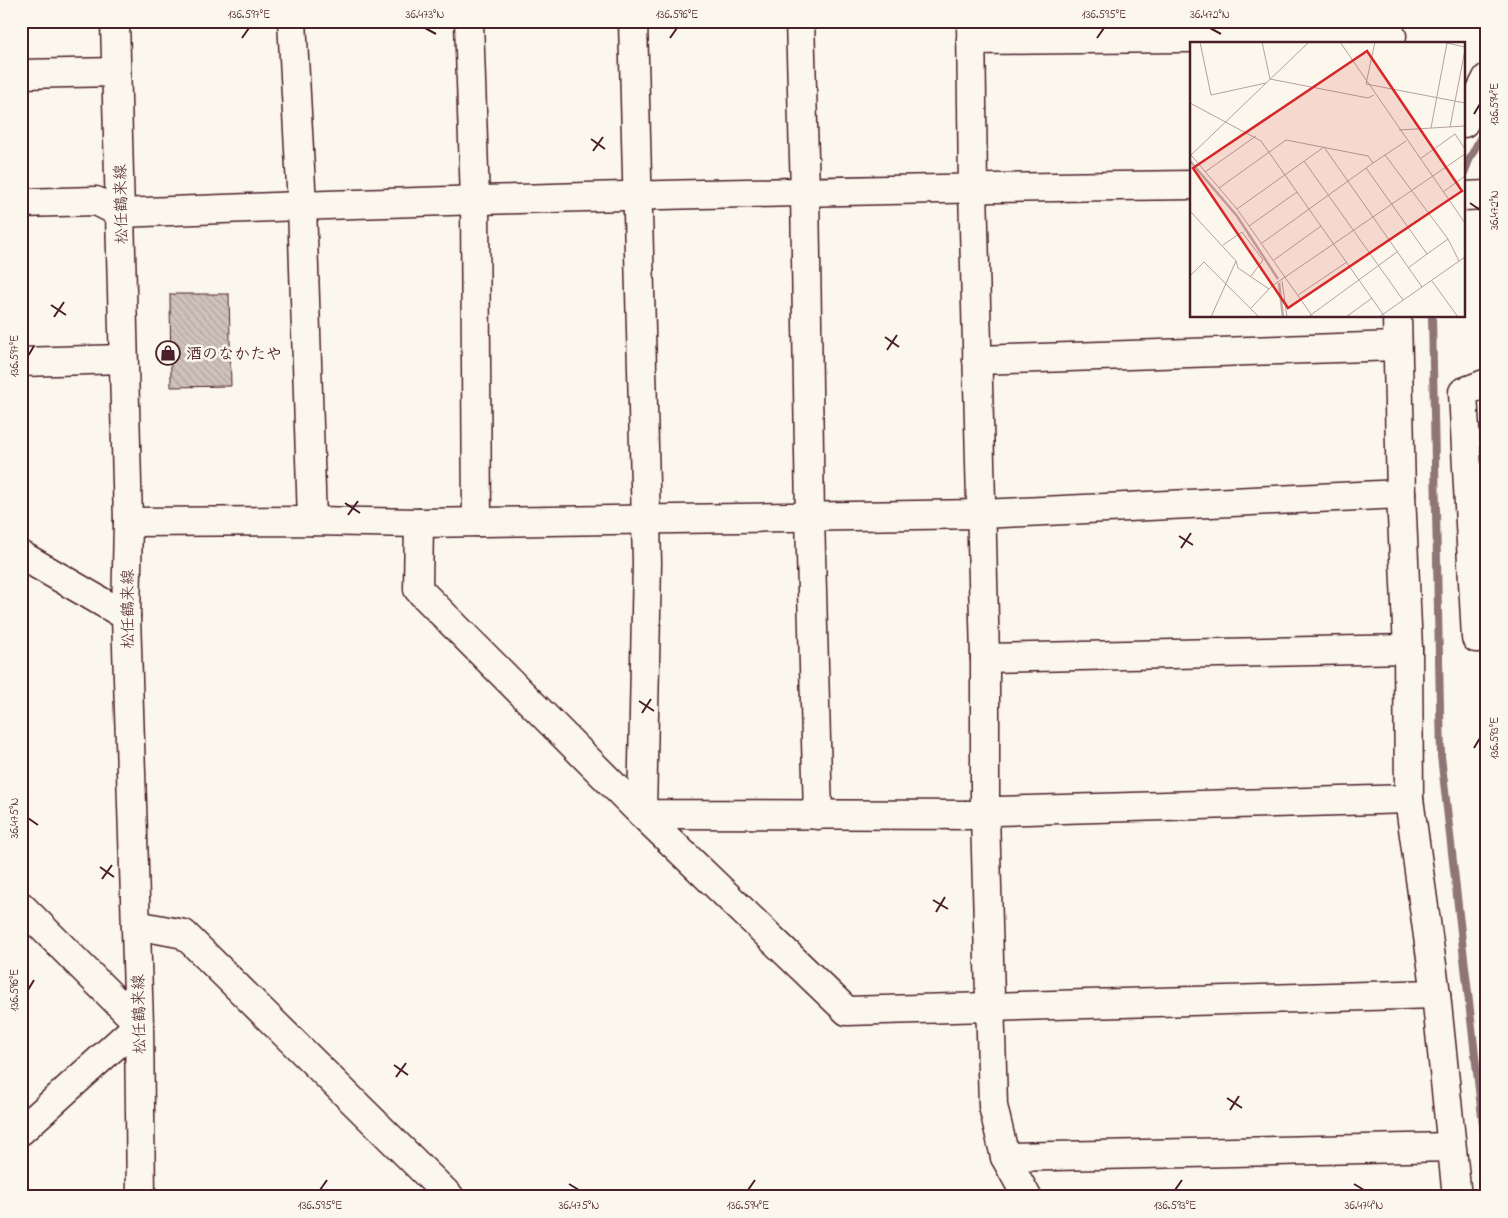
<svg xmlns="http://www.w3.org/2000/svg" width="1508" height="1218" viewBox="0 0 1508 1218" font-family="'Indie Flower','Klee One',sans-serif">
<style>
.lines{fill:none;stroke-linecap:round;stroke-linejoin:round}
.stream{stroke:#907477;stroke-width:8}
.building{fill:url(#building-back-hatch);stroke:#4a1f2b}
.minor-casing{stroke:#4a1f2b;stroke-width:31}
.major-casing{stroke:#4a1f2b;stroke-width:31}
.minor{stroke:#fbf7ec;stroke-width:28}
.major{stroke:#fbf7ec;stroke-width:28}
.ticks{fill:none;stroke:#4a1f2b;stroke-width:2}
.labels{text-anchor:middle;stroke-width:5;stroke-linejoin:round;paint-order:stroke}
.street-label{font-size:16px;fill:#4a1f2b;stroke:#fbf7ec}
.poi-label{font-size:16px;font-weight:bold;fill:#4a1f2b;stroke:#fbf7ec;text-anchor:start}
.inset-river{fill:none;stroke:#bfadaa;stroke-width:2.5}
.inset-road{fill:none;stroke:#b4a19f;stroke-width:1}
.view{fill:#d62828;fill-opacity:0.15;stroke:#d62828;stroke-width:2.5}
.inset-edge{fill:none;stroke:#4a1f2b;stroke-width:2.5}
.neatline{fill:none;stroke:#4a1f2b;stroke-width:2}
.ticks-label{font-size:12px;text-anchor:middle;fill:#4a1f2b}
</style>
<defs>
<pattern id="building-back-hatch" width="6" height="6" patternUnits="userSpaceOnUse" patternTransform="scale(1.25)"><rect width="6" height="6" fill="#cfc2bc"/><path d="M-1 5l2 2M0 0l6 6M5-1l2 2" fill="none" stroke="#b3a6a2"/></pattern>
</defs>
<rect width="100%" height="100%" fill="#fbf7ec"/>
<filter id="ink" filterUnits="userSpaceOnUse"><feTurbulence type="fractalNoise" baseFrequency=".02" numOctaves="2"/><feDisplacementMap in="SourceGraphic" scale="10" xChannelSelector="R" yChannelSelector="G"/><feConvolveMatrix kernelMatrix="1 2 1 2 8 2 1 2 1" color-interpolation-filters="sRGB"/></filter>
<g filter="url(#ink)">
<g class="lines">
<g class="stream">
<polyline points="1464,173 1470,158 1487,125"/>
<polyline points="1432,316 1441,756 1487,1160"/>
</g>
</g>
<polygon class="building" points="170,294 229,294 231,386 171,387"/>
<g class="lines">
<g class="minor-casing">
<g id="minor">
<polyline points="292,21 302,205 312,521"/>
<polyline points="469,21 475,201 477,522"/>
<polyline points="633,21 647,562 642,814 985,815 996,811 1409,799"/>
<polyline points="800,21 805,192 810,517 818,815"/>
<polyline points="971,21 973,188 985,658 985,815 993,1106 1005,1157 1027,1197"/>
<polyline points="971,40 1392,36"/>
<polyline points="21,74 116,72"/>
<polyline points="1464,123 1487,78"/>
<polyline points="1464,196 1487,195"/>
<path d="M 21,203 L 96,201 L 120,213 C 477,198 834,190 1192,185"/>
<polyline points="1397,316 1401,494 1408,649 1409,799 1436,994 1457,1197"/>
<polyline points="977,360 1397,346"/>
<polyline points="21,362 123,359"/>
<polyline points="1487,383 1463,392 1476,638 1487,638"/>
<polyline points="128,522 312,521 419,523 418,589 642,814 847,1011 1436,994"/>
<polyline points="419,523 981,514 1401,494"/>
<polyline points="21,555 126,616"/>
<polyline points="985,658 1408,649"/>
<polyline points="21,906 139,1024 21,1131"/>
<polyline points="136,925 184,934 450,1197"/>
<polyline points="1005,1157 1451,1147"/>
</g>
</g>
<g class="major-casing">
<polyline id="major" points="115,21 128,522 126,616 139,1024 141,1197"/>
</g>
<use href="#minor" class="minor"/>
<use href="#major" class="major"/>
</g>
</g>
<path class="ticks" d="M 425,28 L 436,34M 1210,28 L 1221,34M 242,38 L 249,28M 670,38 L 677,28M 1097,38 L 1104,28M 1474,114 L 1480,104M 591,139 L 605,149M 593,151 L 603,137M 1470,203 L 1480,210M 51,305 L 66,315M 54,317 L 64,302M 885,337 L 899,347M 887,350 L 897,335M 28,356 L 34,346M 345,503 L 360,513M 348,515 L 358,501M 1179,536 L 1193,545M 1181,548 L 1191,533M 639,701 L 654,711M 642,713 L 651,699M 1474,748 L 1480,738M 28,818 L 38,825M 100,867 L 114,877M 102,879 L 112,865M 933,900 L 948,909M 936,912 L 945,897M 28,990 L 34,980M 394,1065 L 408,1075M 396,1077 L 406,1063M 1227,1098 L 1242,1108M 1230,1110 L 1239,1096M 569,1184 L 579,1190M 1354,1184 L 1364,1190M 320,1190 L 327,1180M 748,1190 L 755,1180M 1175,1190 L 1182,1180"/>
<defs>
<g id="shop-ring" transform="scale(1.25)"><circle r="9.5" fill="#fbf7ec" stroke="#4a1f2b" stroke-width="1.5"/><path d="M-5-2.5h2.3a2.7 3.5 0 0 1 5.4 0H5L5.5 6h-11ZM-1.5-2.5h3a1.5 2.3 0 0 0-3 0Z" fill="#4a1f2b"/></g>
</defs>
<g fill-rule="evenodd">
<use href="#shop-ring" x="168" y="353"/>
</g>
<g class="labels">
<g class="street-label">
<text transform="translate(120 204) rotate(-91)" y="6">松任鶴来線</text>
<text transform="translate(127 609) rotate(-90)" y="6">松任鶴来線</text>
<text transform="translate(138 1014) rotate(-91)" y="6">松任鶴来線</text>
</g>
<g class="poi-label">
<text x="186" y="359">酒のなかたや</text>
</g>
</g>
<g transform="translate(1190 42)">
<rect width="275" height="275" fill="#fbf7ec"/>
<path class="inset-river" d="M 0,119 L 47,174 L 88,237M 89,241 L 93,275"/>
<path class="inset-road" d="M 10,0 L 21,53 L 76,41M 72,0 L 80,37M 150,0 L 275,181M 185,0 L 176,42 L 275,61M 252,0 L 275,5M 80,37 L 178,56 L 184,53M 0,61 L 71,99 L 195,275M 260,85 L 275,8M 241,86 L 257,1M 209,88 L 275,84M 1,113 L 47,167 L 123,275M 195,113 L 258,197 L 269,219M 0,114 L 119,0M 230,117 L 265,92 L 275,107M 114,119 L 213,258M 176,126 L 237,212 L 258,197M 15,130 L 66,94M 29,146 L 96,98 L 178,114 L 183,121 L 216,99M 253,150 L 275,134M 47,167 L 134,105 L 232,245M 0,169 L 46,219 L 21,275M 59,184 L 107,150M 72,201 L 183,121M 33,203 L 52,190 L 73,218 L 61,234M 84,218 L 131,184M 46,219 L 48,226 L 79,247M 218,226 L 237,212M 0,234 L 14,220 L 69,275M 92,239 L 97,275M 242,239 L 268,275M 108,253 L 157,220M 61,266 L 82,244 L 275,112M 118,275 L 207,210M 156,275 L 182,256M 189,275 L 275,215"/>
<path class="view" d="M 177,9 L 272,149 L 98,266 L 3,126 Z"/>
<rect width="275" height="275" class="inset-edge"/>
</g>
<rect width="1508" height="1218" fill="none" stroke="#fbf7ec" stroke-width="55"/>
<rect x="28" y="28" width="1452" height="1162" class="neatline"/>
<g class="ticks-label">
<text x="249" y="18">136.597°E</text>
<text x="425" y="18">36.473°N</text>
<text x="677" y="18">136.596°E</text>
<text x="1104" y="18">136.595°E</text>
<text x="1210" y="18">36.472°N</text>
<text transform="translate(1494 104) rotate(-90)" y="4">136.594°E</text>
<text transform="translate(1494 210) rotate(-90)" y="4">36.472°N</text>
<text transform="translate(14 356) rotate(-90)" y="4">136.597°E</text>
<text transform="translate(1494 738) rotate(-90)" y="4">136.593°E</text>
<text transform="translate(14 818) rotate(-90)" y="4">36.475°N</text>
<text transform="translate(14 990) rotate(-90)" y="4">136.596°E</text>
<text x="320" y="1209">136.595°E</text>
<text x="579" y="1209">36.475°N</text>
<text x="748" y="1209">136.594°E</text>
<text x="1175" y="1209">136.593°E</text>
<text x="1364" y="1209">36.474°N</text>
</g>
</svg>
